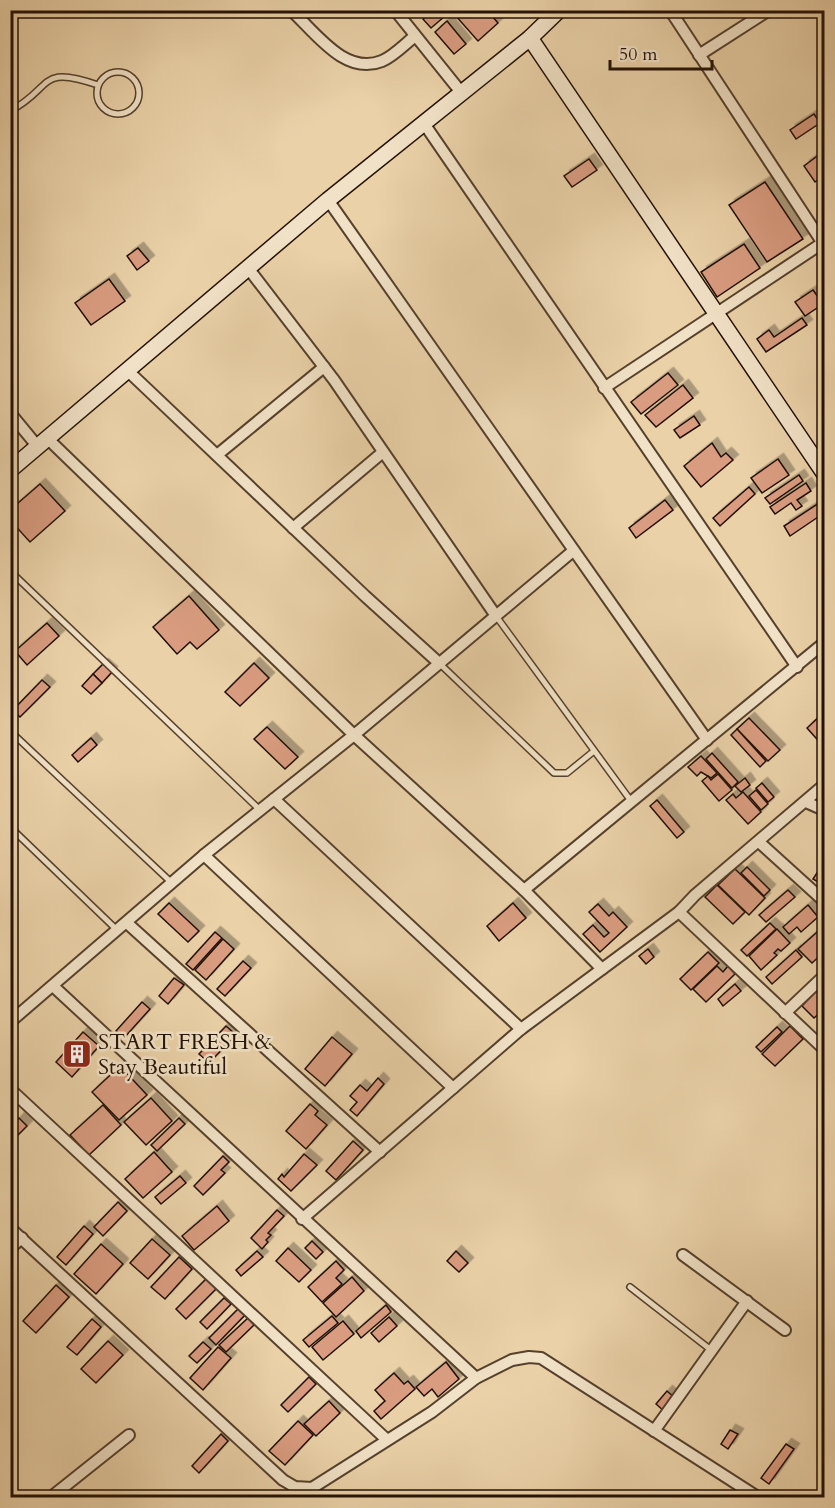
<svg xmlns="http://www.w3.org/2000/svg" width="835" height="1508" viewBox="0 0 835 1508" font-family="Cardo,serif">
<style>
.building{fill:#d99c80;stroke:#231103;stroke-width:1.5;filter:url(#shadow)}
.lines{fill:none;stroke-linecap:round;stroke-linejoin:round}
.lane-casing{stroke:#55412c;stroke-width:8}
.street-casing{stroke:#55412c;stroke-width:14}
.secondary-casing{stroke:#231103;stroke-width:18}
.lane{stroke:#f1e1c6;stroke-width:5}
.street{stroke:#f1e1c6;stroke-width:10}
.secondary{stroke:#f1e1c6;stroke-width:15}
.labels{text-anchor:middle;stroke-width:5;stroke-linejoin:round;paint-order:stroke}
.poi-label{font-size:22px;fill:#231103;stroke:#f1e1c6;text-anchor:start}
</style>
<defs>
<filter id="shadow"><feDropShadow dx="5.5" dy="-5.5" stdDeviation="0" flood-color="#0004"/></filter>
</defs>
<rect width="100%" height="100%" fill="#ead1a8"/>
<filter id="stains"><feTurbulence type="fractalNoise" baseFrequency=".00333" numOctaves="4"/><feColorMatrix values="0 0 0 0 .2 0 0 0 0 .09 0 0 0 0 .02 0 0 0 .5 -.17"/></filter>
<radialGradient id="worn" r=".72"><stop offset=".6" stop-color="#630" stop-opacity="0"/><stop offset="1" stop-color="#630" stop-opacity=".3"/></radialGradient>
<g class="building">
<polygon points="433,10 452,10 431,28 423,19"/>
<polygon points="460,10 487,10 498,23 478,41 455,15"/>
<polygon points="447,21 466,44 454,54 435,32"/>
<polygon points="814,114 820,123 796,139 790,130"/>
<polygon points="824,151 824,175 815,182 804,166"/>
<polygon points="589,159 597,170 572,187 564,176"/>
<polygon points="765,182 803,239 767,262 729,205"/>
<polygon points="744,244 760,268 717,297 701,272"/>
<polygon points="138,248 149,261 137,270 127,256"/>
<polygon points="109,279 125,301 91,325 75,303"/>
<polygon points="813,290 823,304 805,316 795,302"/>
<polygon points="802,318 807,325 766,352 757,339 769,330 774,337"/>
<polygon points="668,373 678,385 641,414 631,402"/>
<polygon points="683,385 693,398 656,427 645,415"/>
<polygon points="694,416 700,425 680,438 674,430"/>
<polygon points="712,443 721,457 726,453 733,460 701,487 684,466"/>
<polygon points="778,459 789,475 762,493 751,478"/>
<polygon points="799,475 803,481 770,504 765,498"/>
<polygon points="806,483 811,491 797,500 802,506 796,510 791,503 775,514 770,507"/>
<polygon points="40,484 65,511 30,542 10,520 10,510"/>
<polygon points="749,487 755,494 720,526 713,518"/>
<polygon points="665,500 673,510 636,538 629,528"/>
<polygon points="822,501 824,513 790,536 784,526"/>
<polygon points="189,596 219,630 197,649 190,642 177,654 153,627"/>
<polygon points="47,623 59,636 27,665 15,651"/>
<polygon points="254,663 269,678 240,706 225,692"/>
<polygon points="103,664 112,672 102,683 93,674"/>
<polygon points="93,674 102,683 91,694 82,686"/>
<polygon points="42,680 50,687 20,717 13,710"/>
<polygon points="819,717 824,724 824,747 807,728"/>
<polygon points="749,718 780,750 768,761 737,729"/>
<polygon points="267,727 298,757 285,769 254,739"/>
<polygon points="737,729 766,761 760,767 731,735"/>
<polygon points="91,738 97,745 78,762 72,755"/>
<polygon points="712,753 738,782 732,788 706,759"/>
<polygon points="701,756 717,773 711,778 701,772 697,776 688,767"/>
<polygon points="718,774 732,790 719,801 702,781 708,776 711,780"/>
<polygon points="745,778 750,785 741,792 735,786"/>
<polygon points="762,783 774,797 768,802 756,788"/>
<polygon points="756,790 768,804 761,810 749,796"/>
<polygon points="743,792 761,812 748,824 726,800 733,794 736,798"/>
<polygon points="657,800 684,832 677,838 650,806"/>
<polygon points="824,862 824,882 823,885 813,879"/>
<polygon points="747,867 770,890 764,896 741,873"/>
<polygon points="735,869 765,898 749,915 718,885"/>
<polygon points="717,885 745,912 733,924 705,897"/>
<polygon points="788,890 795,897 766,922 759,915"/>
<polygon points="169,903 199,931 188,942 158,914"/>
<polygon points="513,903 526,918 499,941 487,926"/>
<polygon points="598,904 609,916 613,912 627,927 600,952 583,934 593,925 604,937 609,933 589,912"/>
<polygon points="808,905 818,917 801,932 797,927 789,934 783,927"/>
<polygon points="770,923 776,929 747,956 741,950"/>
<polygon points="824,926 824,952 812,963 798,949"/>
<polygon points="777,929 790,943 781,951 778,949 774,953 777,955 761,970 749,956"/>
<polygon points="215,932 222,938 193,970 186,964"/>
<polygon points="223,939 234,949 206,980 195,970"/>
<polygon points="648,949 654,957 646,964 639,956"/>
<polygon points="796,950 802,957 772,984 766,977"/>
<polygon points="708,952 719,963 691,990 680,979"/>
<polygon points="243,961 251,968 225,996 217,989"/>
<polygon points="717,966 723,972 728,966 735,974 706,1002 693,989"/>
<polygon points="174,978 184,985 168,1004 159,996"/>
<polygon points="824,983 824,1009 814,1018 802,1006"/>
<polygon points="735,984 741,991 723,1006 718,999"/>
<polygon points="142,1002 150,1009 124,1038 116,1031"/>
<polygon points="226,1026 236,1035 209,1063 199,1054"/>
<polygon points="790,1026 803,1039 775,1066 762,1054"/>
<polygon points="777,1027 782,1032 761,1052 756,1047"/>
<polygon points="83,1032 99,1046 72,1077 56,1062"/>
<polygon points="332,1037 352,1054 325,1086 305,1069"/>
<polygon points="120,1066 147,1095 119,1120 92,1092"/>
<polygon points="378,1078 384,1084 357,1116 350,1110 357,1102 350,1096 360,1085 367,1091"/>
<polygon points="151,1098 172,1121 146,1145 124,1122"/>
<polygon points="310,1104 318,1111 315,1115 327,1125 306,1149 286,1131"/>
<polygon points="103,1105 121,1125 89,1155 70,1135"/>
<polygon points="19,1118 27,1126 10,1143 10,1128"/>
<polygon points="179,1118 185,1124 157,1151 151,1145"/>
<polygon points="353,1141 363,1150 336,1180 326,1171"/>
<polygon points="154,1152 172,1172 143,1198 125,1179"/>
<polygon points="304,1154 317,1165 291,1191 278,1179 282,1174 284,1177"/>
<polygon points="223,1156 229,1162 221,1170 225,1173 203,1195 194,1186"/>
<polygon points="180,1176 186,1183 161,1204 155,1197"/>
<polygon points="118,1202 127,1211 103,1236 94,1227"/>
<polygon points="217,1206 229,1221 194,1250 182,1236"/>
<polygon points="277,1210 284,1216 268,1233 271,1235 266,1240 268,1242 262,1249 251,1238"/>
<polygon points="84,1226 93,1234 66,1265 57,1257"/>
<polygon points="152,1239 170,1255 148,1279 130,1263"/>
<polygon points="312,1241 323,1252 316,1259 305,1248"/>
<polygon points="101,1244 123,1264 96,1294 74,1274"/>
<polygon points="288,1248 311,1270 299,1282 276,1261"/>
<polygon points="257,1251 263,1257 241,1276 236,1270"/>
<polygon points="456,1251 468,1263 459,1272 447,1261"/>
<polygon points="179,1257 192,1269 165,1299 151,1287"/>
<polygon points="336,1261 344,1270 336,1278 342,1284 322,1302 308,1287"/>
<polygon points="352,1277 364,1291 336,1317 323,1303"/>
<polygon points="207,1278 217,1288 186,1319 176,1309"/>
<polygon points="56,1285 69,1297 36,1333 23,1321"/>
<polygon points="224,1298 231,1304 207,1329 200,1322"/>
<polygon points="386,1305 391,1312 361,1338 356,1331"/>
<polygon points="238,1309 245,1315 216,1345 209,1338"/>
<polygon points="332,1316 338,1323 309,1347 303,1340"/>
<polygon points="389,1317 397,1326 379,1342 371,1333"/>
<polygon points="248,1318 254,1325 226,1352 219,1345"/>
<polygon points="92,1319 101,1327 77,1355 67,1347"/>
<polygon points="343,1321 354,1334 323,1360 312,1347"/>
<polygon points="108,1341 123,1355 96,1383 81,1369"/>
<polygon points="203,1342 211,1349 197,1363 189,1356"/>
<polygon points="218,1347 231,1358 203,1390 190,1378"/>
<polygon points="446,1362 459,1379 438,1397 432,1389 424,1396 416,1387"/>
<polygon points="394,1373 404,1384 408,1381 415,1389 381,1419 374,1411 385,1401 375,1390"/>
<polygon points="309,1377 316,1384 288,1412 281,1405"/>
<polygon points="667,1391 675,1398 664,1411 656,1404"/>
<polygon points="329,1401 340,1413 316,1436 304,1424"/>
<polygon points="298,1421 313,1435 285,1465 269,1451"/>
<polygon points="730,1430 738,1434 728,1449 721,1444"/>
<polygon points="221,1434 228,1441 199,1473 192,1466"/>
<polygon points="786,1444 794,1449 769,1484 761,1478"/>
</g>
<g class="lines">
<g class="lane-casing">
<g id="lane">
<circle cx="118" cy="93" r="21"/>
<path d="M 10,111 C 54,88 37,64 98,85"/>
<polyline points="10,129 12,111"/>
<polyline points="10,571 260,810"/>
<polyline points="496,616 631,801"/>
<polyline points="439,663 554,773 567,773 594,751"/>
<polyline points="10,731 173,884"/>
<polyline points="10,827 117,930"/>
<polyline points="630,1287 711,1350"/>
</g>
</g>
<g class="street-casing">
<g id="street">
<path d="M 291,10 C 316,33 345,76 382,61 C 394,56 405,44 415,36"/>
<polyline points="395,10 460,91"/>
<polyline points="670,10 824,245"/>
<polyline points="699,55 769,10"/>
<polyline points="423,122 797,667"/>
<polyline points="328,200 707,740"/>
<polyline points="248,268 334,380 496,616"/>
<polyline points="128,371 365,596 439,663"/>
<polyline points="604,388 824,242"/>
<polyline points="10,413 38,447"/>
<polyline points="48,439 354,735 524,890 824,643"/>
<polyline points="217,455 324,367"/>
<polyline points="293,528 383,452"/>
<polyline points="274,799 521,1029"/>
<polyline points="806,802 824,810"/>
<polyline points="760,843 824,901"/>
<polyline points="204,855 453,1088"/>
<polyline points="524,890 602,969"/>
<polyline points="679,912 824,1049"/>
<polyline points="127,923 380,1152"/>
<polyline points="53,986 476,1378"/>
<polyline points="785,1013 824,976"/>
<polyline points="10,1022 204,855 354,735 573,551"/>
<polyline points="10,1089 386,1439"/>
<polyline points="302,1219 521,1029 679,912 695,895 824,785"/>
<polyline points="10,1228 283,1480 295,1487 312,1488 432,1412 476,1378 512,1360 529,1357 541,1358 759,1498"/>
<polyline points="10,1248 22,1238"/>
<polyline points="683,1255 785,1330"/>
<polyline points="654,1431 747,1301"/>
<polyline points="50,1498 129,1435"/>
</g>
</g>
<g class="secondary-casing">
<g id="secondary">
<polyline points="530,38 824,473"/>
<polyline points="10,470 328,200 530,38 559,10"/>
</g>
</g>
<use href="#lane" class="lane"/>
<use href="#street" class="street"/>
<use href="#secondary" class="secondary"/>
</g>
<defs>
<g id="building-square" transform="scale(1.5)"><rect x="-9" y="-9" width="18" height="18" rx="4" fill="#8f2418" stroke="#f1e1c6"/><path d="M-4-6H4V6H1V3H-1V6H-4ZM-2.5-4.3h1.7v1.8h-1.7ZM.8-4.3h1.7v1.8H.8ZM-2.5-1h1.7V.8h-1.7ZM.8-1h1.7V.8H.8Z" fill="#fff"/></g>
</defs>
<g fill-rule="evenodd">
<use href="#building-square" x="77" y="1054"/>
</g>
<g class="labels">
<g class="poi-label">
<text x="98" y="1049">START FRESH &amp;<tspan x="98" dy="25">Stay Beautiful</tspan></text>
</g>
</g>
<rect width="835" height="1508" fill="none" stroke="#ead1a8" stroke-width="36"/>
<rect x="12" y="12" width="811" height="1484" fill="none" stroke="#231103" stroke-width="3"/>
<rect x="18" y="18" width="799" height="1472" fill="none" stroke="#231103" stroke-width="1.5"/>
<path d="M610 60v9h102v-9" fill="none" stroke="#231103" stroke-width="3"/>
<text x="619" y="60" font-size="18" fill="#231103" stroke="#f1e1c6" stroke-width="4.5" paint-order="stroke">50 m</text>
<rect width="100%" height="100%" filter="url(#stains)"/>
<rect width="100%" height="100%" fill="url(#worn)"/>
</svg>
